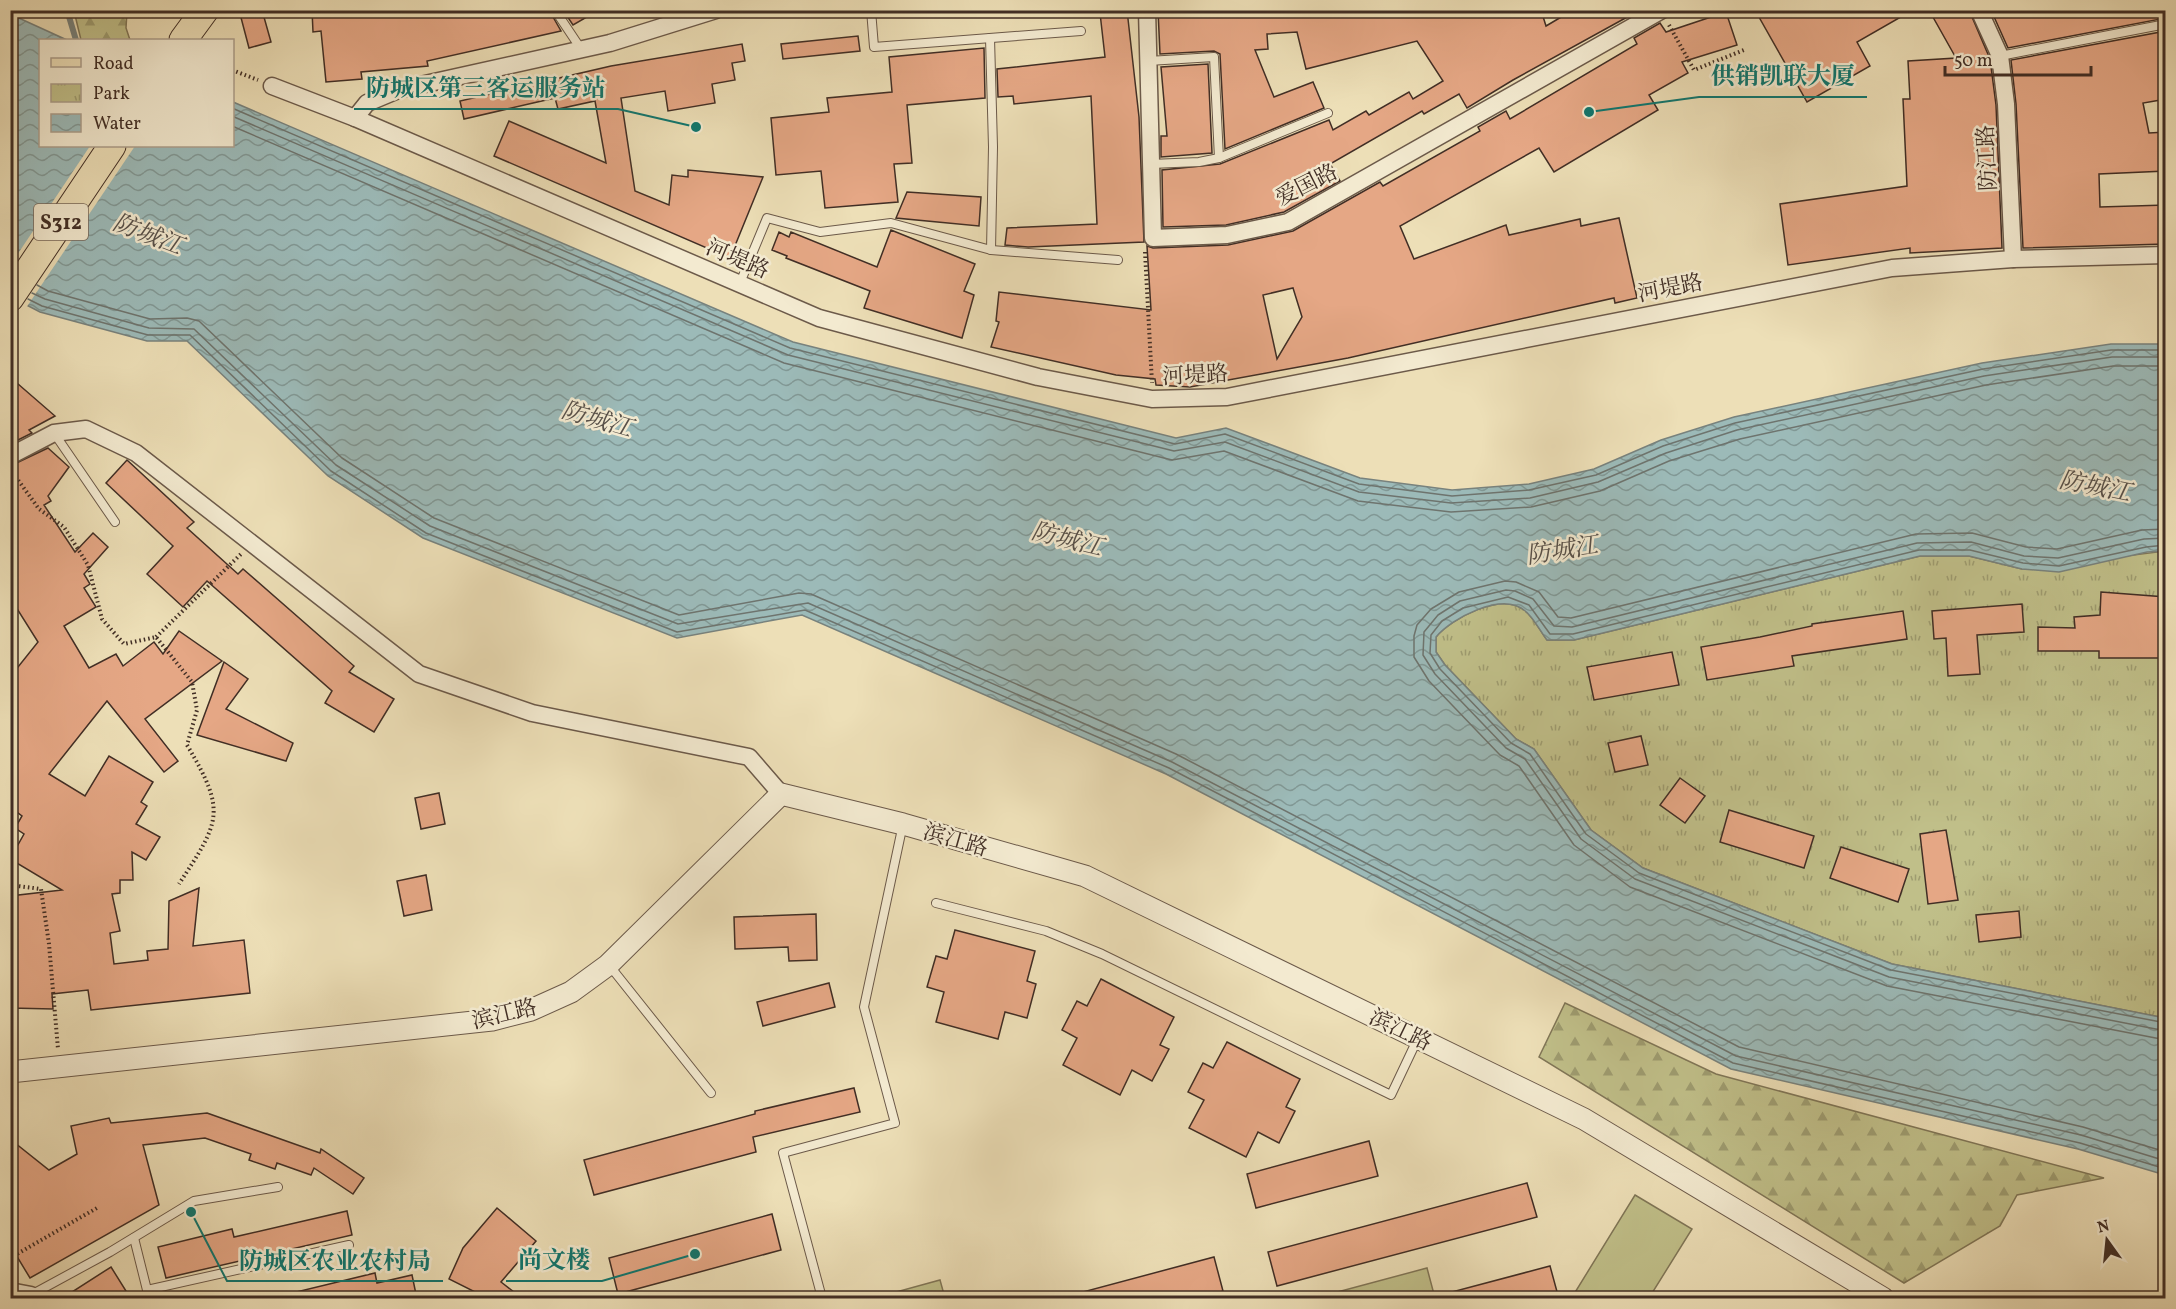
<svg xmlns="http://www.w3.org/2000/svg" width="2176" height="1309" viewBox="0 0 2176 1309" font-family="Vollkorn,'Noto Serif SC',serif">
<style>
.forest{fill:url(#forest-firs);stroke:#807657;stroke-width:1.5}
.park{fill:url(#park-tufts);stroke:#807657;stroke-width:1.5}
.pitch{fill:#c0bf89;stroke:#807657;stroke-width:1.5}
.water{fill:url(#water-waves);stroke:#78827d;stroke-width:1.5}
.pier{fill:#eddfb7}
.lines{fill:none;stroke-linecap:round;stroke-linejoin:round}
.shore{stroke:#6e746e;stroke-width:1.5}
.stream{stroke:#78827d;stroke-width:6}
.building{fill:#e5a785;stroke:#412e25;stroke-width:1.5;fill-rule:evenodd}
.service-casing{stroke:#6c5a4a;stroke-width:10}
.minor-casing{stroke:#6c5a4a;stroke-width:19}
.tertiary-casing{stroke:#6c5a4a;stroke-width:23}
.primary-casing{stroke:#412e25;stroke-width:29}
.path{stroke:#412e25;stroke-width:4;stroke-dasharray:1.5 3;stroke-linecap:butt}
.service{stroke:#f3ead0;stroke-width:8}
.minor{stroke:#f3ead0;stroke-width:16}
.tertiary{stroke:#f3ead0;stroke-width:21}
.primary{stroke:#eddfb7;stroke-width:27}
.labels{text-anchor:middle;stroke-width:5;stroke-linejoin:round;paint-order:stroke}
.shield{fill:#f3ead0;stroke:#766658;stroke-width:1.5}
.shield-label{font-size:21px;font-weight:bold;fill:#412e25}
.street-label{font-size:22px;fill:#412e25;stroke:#f3ead0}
.water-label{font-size:24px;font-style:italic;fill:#58514a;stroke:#f3ead0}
.leader{fill:none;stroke:#0f766e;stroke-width:2}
.callout-dot{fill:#0f766e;stroke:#f3ead0;stroke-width:2}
.callout-label{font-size:24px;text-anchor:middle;font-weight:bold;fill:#0f766e;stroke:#f3ead0;stroke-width:5;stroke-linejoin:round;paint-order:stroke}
</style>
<defs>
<pattern id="forest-firs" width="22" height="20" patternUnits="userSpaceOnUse" patternTransform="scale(1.5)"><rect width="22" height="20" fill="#c0bf89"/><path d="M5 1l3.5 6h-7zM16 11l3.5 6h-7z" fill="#9e9c70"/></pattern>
<pattern id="park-tufts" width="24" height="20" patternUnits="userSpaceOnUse" patternTransform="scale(1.5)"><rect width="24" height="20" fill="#c0bf89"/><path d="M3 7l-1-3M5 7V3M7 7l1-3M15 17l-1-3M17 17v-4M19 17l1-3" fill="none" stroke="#9e9c70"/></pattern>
<pattern id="water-waves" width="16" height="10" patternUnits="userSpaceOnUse" patternTransform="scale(1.5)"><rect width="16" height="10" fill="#9cbab8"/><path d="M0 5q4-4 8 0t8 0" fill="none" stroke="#819895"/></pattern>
</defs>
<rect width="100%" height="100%" fill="#eddfb7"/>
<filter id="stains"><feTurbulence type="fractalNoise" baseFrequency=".00333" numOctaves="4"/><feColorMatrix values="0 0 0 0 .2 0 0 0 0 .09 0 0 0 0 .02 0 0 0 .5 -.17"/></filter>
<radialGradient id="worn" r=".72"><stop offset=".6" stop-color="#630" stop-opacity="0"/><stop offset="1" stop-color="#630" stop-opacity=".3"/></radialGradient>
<g class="forest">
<polygon points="74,11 127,11 126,28 130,40 81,40"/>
<polygon points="1565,1003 1716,1074 2104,1178 2017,1195 2000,1226 1904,1283 1539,1057"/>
</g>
<path class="park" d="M 2165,551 L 2165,1018 L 1892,964 L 1643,868 L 1591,830 L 1534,749 L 1516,739 L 1445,665 L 1436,652 L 1436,637 C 1452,618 1502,592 1524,610 C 1533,616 1540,631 1547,640 L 1574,640 L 1920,556 L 1969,556 L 2022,569 Z"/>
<g class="pitch">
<polygon points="1635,1195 1692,1229 1649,1298 1581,1298 1574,1294"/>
<polygon points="1427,1268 1435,1298 1315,1298"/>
<polygon points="940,1280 945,1298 897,1298 896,1292"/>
</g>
<path class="water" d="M 10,14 L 67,40 L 40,40 L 40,146 L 232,146 L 233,102 L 793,342 L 1176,438 L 1226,428 L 1360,478 L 1452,490 L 1529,484 L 1594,469 L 1661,440 L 1734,417 L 1982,363 L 2111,344 L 2165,344 L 2165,551 L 2147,552 L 2059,572 L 2022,569 L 1969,556 L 1920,556 L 1574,640 L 1547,640 C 1540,631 1533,616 1524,610 C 1501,592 1452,618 1436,637 L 1436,652 L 1445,665 L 1516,739 L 1534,749 L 1591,830 L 1643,868 L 1892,964 L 2165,1018 L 2165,1175 L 2078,1149 L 1731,1069 L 1166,774 L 802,615 L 677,638 L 423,538 L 328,476 L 187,341 L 147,341 L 40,312 L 11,297 Z"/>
<polygon class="pier" points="90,146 135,146 26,308 10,300 11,264"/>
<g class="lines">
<g class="shore">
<polyline points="232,108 790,348 1175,444 1225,434 1359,484 1452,496 1529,490 1596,475 1663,446 1735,423 1983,369 2111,350 2166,350"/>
<polyline points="232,116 788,355 1174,451 1225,442 1359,492 1451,503 1530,498 1598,482 1666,453 1737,430 1984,376 2112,357 2166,357"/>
<polyline points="232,126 784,363 1172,460 1224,451 1358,501 1451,512 1531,507 1600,491 1669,461 1740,439 1986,385 2113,366 2166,366"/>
<polyline points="37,285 48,291 150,319 187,318 199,321 342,458 434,518 679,615 799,593 811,594 1176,754 1739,1047 2083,1127 2166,1152"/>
<polyline points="32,293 45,299 149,328 194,329 336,465 430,526 678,624 808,603 1172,762 1736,1056 2081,1135 2166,1161"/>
<polyline points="28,299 42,306 148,335 190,335 331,471 426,533 677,632 805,610 1169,768 1733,1063 2080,1143 2166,1169"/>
<polyline points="2166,529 2142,530 2057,549 2026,547 1972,533 1916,534 1571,618 1558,617 1539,592 1516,582 1505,581 1459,592 1431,609 1417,625 1414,636 1414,657 1429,681 1500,755 1519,766 1574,845 1630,887 1887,986 2166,1040"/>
<polyline points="2166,538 2144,539 2058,558 2024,556 1971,542 1917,543 1572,627 1554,626 1533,599 1515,591 1506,590 1460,601 1438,615 1424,632 1423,655 1435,674 1506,748 1525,759 1581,839 1635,879 1889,977 2166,1031"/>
<polyline points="2166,545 2146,547 2059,566 2023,563 1970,550 1919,550 1573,634 1550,634 1529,605 1508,597 1463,608 1442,621 1431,635 1430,653 1440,669 1511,743 1530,754 1586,834 1639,873 1891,970 2166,1023"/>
</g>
<polyline class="stream" points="67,10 76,40"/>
</g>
<g class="building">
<polygon points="239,10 262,10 271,42 249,48"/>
<polygon points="312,10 549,10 561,31 427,61 428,66 361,72 362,79 326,82 321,31 313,32"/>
<polygon points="563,10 599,10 573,25"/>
<polygon points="1127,10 1139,117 1144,242 1028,247 1005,245 1007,228 1097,224 1091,96 1014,104 1013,96 998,97 997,69 1105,57 1100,13"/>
<polygon points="1158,10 1541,10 1546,26 1573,10 1640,10 1513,80 1467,108 1459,94 1424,114 1422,111 1330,164 1340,181 1284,212 1226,225 1163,227 1162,170 1220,164 1329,120 1333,130 1366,111 1369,115 1409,92 1413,99 1443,81 1417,41 1306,69 1297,32 1267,34 1268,49 1255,50 1274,97 1313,82 1324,108 1225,149 1220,54 1214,51 1160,54"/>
<polygon points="1755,10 1913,10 1857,42 1870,66 1807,102"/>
<polygon points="1929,10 1969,10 1990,59 1996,105 2002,248 1910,253 1910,248 1788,265 1780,204 1907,186 1903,99 1910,99 1908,61 1956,58"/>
<polygon points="1991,10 2166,10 2166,18 2008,48"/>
<path d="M 1726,12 L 1737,45 L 1682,62 L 1688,73 L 1649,95 L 1658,110 L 1554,172 L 1539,148 L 1400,226 L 1414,259 L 1506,225 L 1509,235 L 1580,219 L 1581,226 L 1619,218 L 1637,298 L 1615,303 L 1614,298 L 1348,358 L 1190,387 L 1156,385 L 1155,379 L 1116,375 L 991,347 L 999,322 L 996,321 L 999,292 L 1151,310 L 1147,246 L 1153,248 L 1228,245 L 1293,231 L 1380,182 L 1383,186 L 1480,131 L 1478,127 L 1506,111 L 1510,119 L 1637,44 L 1634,38 L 1660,23 L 1666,32 ZM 1293,288 L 1302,317 L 1277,359 L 1263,295 Z"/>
<polygon points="2166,31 2166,99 2143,103 2149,133 2166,132 2166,171 2099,174 2100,207 2166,205 2166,244 2023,248 2016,104 2011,60"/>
<polygon points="858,36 860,51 783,59 781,44"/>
<polygon points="742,44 745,61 732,63 735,80 712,84 715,103 668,111 665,91 621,98 635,191 669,205 672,175 688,177 688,170 763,177 730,258 494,156 509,121 606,163 595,101 558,109 555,98 464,119 460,101 611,66"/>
<polygon points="984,48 985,98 907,105 912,163 894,164 898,202 825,208 821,171 776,175 771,118 829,112 827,98 892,92 889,57"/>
<polygon points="1208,64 1212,153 1161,157 1161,136 1167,136 1161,67"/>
<polygon points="907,192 981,197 979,226 896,218"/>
<polygon points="891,230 975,264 964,291 974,295 962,338 864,308 870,291 786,258 787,256 772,250 779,232 789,237 791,232 877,267"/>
<polygon points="10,377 55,416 29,430 32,433 10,444"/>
<polygon points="48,448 69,467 48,496 51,501 44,505 75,552 93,533 108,547 84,574 90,584 84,588 96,607 64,626 89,668 116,654 123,666 154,642 163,654 179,631 222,661 145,719 178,761 164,772 107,701 49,774 85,796 109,756 153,782 141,802 147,806 136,824 160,837 146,860 132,852 133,880 120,880 120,893 112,894 120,931 110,933 114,964 148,960 147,951 168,949 169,901 199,888 193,946 244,940 250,993 91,1010 88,990 52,994 53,1009 10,1008 10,896 62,890 10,859 24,834 15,828 22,816 10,807 10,677 38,642 16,607 10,611 10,466"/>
<polygon points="127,460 194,522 187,528 238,574 243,569 354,666 349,672 394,699 374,732 325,703 332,691 207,581 183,607 147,574 173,546 106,483"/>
<polygon points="2101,592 2166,597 2166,658 2099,658 2099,651 2038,651 2038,627 2075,628 2074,617 2100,615"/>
<polygon points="2022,604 2024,632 1977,635 1980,674 1948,676 1946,638 1934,639 1932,611"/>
<polygon points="1903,611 1907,639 1792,656 1794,666 1707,680 1701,647 1760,637 1812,626 1812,624"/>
<polygon points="1672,652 1679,685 1594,700 1587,667"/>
<polygon points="224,662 248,679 226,709 293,743 286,761 197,735"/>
<polygon points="1641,736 1648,765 1615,772 1608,743"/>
<polygon points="1680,778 1705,796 1685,823 1660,805"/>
<polygon points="439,793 445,824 421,829 415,798"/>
<polygon points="1729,810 1814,836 1804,868 1720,842"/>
<polygon points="1946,830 1958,900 1928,904 1920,834"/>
<polygon points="1841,847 1909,869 1898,902 1830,878"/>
<polygon points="426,875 432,910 404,916 397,881"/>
<polygon points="2019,911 2021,937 1979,942 1976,915"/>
<polygon points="816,914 817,960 789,961 788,947 735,949 734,917"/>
<polygon points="955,930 1035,951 1027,981 1036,984 1027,1018 1005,1012 998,1039 936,1022 944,992 927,987 936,956 947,959"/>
<polygon points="1101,979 1174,1017 1160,1045 1169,1049 1152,1081 1132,1070 1120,1095 1063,1065 1077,1038 1062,1030 1077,1001 1087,1006"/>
<polygon points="829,983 835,1007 763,1026 757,1002"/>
<polygon points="1227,1042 1300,1079 1286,1107 1295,1111 1279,1143 1258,1132 1246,1157 1189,1128 1204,1100 1188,1092 1203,1063 1213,1068"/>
<polygon points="854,1088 860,1112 753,1137 756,1152 594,1195 584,1160 755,1114 755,1111"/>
<polygon points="207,1113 320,1153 321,1149 364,1178 353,1194 314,1168 311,1175 277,1163 275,1169 249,1160 251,1154 205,1138 143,1145 159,1205 30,1278 10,1245 10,1139 49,1170 77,1154 71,1126 109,1118 111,1123"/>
<polygon points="1369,1141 1378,1176 1256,1208 1247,1174"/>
<polygon points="1527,1183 1537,1217 1277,1286 1268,1252"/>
<polygon points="497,1208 536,1241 501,1282 523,1299 489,1299 449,1279 463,1248"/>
<polygon points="347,1211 352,1235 166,1278 158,1247 232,1229 234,1237"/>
<polygon points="772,1214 781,1250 618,1294 609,1258"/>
<polygon points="1214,1257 1223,1291 1196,1299 1079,1299 1079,1293"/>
<polygon points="1550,1266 1559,1299 1449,1299 1448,1293"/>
<polygon points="111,1267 131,1299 61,1299"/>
<polygon points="375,1273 377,1283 412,1275 417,1299 293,1299 292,1293"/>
</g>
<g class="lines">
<g class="service-casing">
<g id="service">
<polyline points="555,10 581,49"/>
<polyline points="871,10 874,47 1081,31"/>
<polyline points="990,38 993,147 991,250"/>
<polyline points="2000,56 2166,24"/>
<polyline points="1148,61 1214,57 1219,158"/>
<polyline points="1151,164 1199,162 1219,158 1328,113"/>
<polyline points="740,283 767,218 820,232 891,223 991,250 1118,260"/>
<polyline points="54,433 115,522"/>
<polyline points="936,903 1046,931 1102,954 1391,1095 1418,1038"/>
<polyline points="609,965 711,1093"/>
<polyline points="134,1238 149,1298"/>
<polyline points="147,1290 349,1245"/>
<polyline points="31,1295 110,1252 194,1201 278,1187"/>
<polyline points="822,1298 783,1153 895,1123 864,1007 903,824"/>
</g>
</g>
<g class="minor-casing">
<g id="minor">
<polyline points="1147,10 1153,238 1227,235 1288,222 1662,10"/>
<polyline points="1979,10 2000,56 2006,104 2013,259"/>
<polyline points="272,86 355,118 819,318 1038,377 1152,399 1227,397 1892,268 2013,259 2166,255"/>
<polyline points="355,118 367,103 398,90 610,43 716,10"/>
<polyline points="10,456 54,433 86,429 136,453 419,674 532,713 749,757 781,794"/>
<polyline points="10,1291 31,1295 34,1298"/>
</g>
</g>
<g class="tertiary-casing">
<polyline id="tertiary" points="10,1072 492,1020 531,1010 571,992 608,965 781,794 903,824 1085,876 1584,1119 1883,1298"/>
</g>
<g class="primary-casing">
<g id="primary">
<polyline points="183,40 205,10"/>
<polyline points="10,298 112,146"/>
</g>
</g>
<g class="path">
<polyline points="1669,25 1694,70 1744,50"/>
<polyline points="232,70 258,80"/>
<polyline points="1145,252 1152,383"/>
<path d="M 13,473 L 39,509 L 64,527 L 88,565 L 102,619 L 124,644 L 156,637 L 192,682 L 197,710 L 187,745 C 227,812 220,821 179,884"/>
<polyline points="156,637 241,554"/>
<polyline points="10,885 41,889 49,944 58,1049"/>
<polyline points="10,1270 17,1254 97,1208"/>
</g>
<use href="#service" class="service"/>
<use href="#minor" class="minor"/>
<use href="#tertiary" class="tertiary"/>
<use href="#primary" class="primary"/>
</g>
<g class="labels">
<rect class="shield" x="34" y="204" width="54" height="36" rx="4.5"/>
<g class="shield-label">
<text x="61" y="229">S312</text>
</g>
<g class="street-label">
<text transform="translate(1986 158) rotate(-93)" y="8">防江路</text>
<text transform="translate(1306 184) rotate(-27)" y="8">爱国路</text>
<text transform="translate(738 258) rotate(23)" y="8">河堤路</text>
<text transform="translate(1670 287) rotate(-11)" y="8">河堤路</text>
<text transform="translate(1195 374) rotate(-3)" y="8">河堤路</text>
<text transform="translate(956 839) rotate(16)" y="8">滨江路</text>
<text transform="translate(504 1013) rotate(-13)" y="8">滨江路</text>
<text transform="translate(1401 1029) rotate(26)" y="8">滨江路</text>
</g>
<g class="water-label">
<text transform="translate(148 234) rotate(21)" y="8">防城江</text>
<text transform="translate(597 419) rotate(16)" y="8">防城江</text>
<text transform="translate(2095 486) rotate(11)" y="8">防城江</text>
<text transform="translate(1067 539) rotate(14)" y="8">防城江</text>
<text transform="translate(1562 550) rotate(-9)" y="8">防城江</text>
</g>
</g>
<path class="leader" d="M1589 112L1699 97H1867M696 127L618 109H354M695 1254L602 1281H506M191 1212L227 1281H443"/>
<g class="callout-dot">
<circle cx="1589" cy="112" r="6"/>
<circle cx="696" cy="127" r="6"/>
<circle cx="695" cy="1254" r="6"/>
<circle cx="191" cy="1212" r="6"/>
</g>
<g class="callout-label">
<text x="1783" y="84">供销凯联大厦</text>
<text x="486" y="96">防城区第三客运服务站</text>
<text x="554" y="1268">尚文楼</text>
<text x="335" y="1269">防城区农业农村局</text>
</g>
<rect width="2176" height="1309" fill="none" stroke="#eddfb7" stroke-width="36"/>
<rect x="12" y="12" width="2152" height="1285" fill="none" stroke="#412e25" stroke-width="3"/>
<rect x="18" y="18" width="2140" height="1273" fill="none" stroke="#412e25" stroke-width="1.5"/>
<rect x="39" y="39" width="195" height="108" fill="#f3ead0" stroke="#ac9f8c" stroke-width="1.5"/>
<rect x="51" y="58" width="30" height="9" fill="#eddfb7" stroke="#ac9f8c" stroke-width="1.5"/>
<text x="93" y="69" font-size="18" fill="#412e25">Road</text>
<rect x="51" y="84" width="30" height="18" fill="url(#park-tufts)" stroke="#ac9f8c" stroke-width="1.5"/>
<text x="93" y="99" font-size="18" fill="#412e25">Park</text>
<rect x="51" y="114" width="30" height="18" fill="url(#water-waves)" stroke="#ac9f8c" stroke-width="1.5"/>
<text x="93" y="129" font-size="18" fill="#412e25">Water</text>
<g transform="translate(2107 1240) rotate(345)" stroke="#f3ead0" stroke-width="4.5" paint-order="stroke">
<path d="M0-4.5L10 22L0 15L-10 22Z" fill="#412e25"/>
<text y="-9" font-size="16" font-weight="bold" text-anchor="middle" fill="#412e25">N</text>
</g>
<path d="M1945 66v9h146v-9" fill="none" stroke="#412e25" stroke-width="3"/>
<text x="1954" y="66" font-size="18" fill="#412e25" stroke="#f3ead0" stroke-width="4.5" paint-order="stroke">50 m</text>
<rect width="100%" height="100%" filter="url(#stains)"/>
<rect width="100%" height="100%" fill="url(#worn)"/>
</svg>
